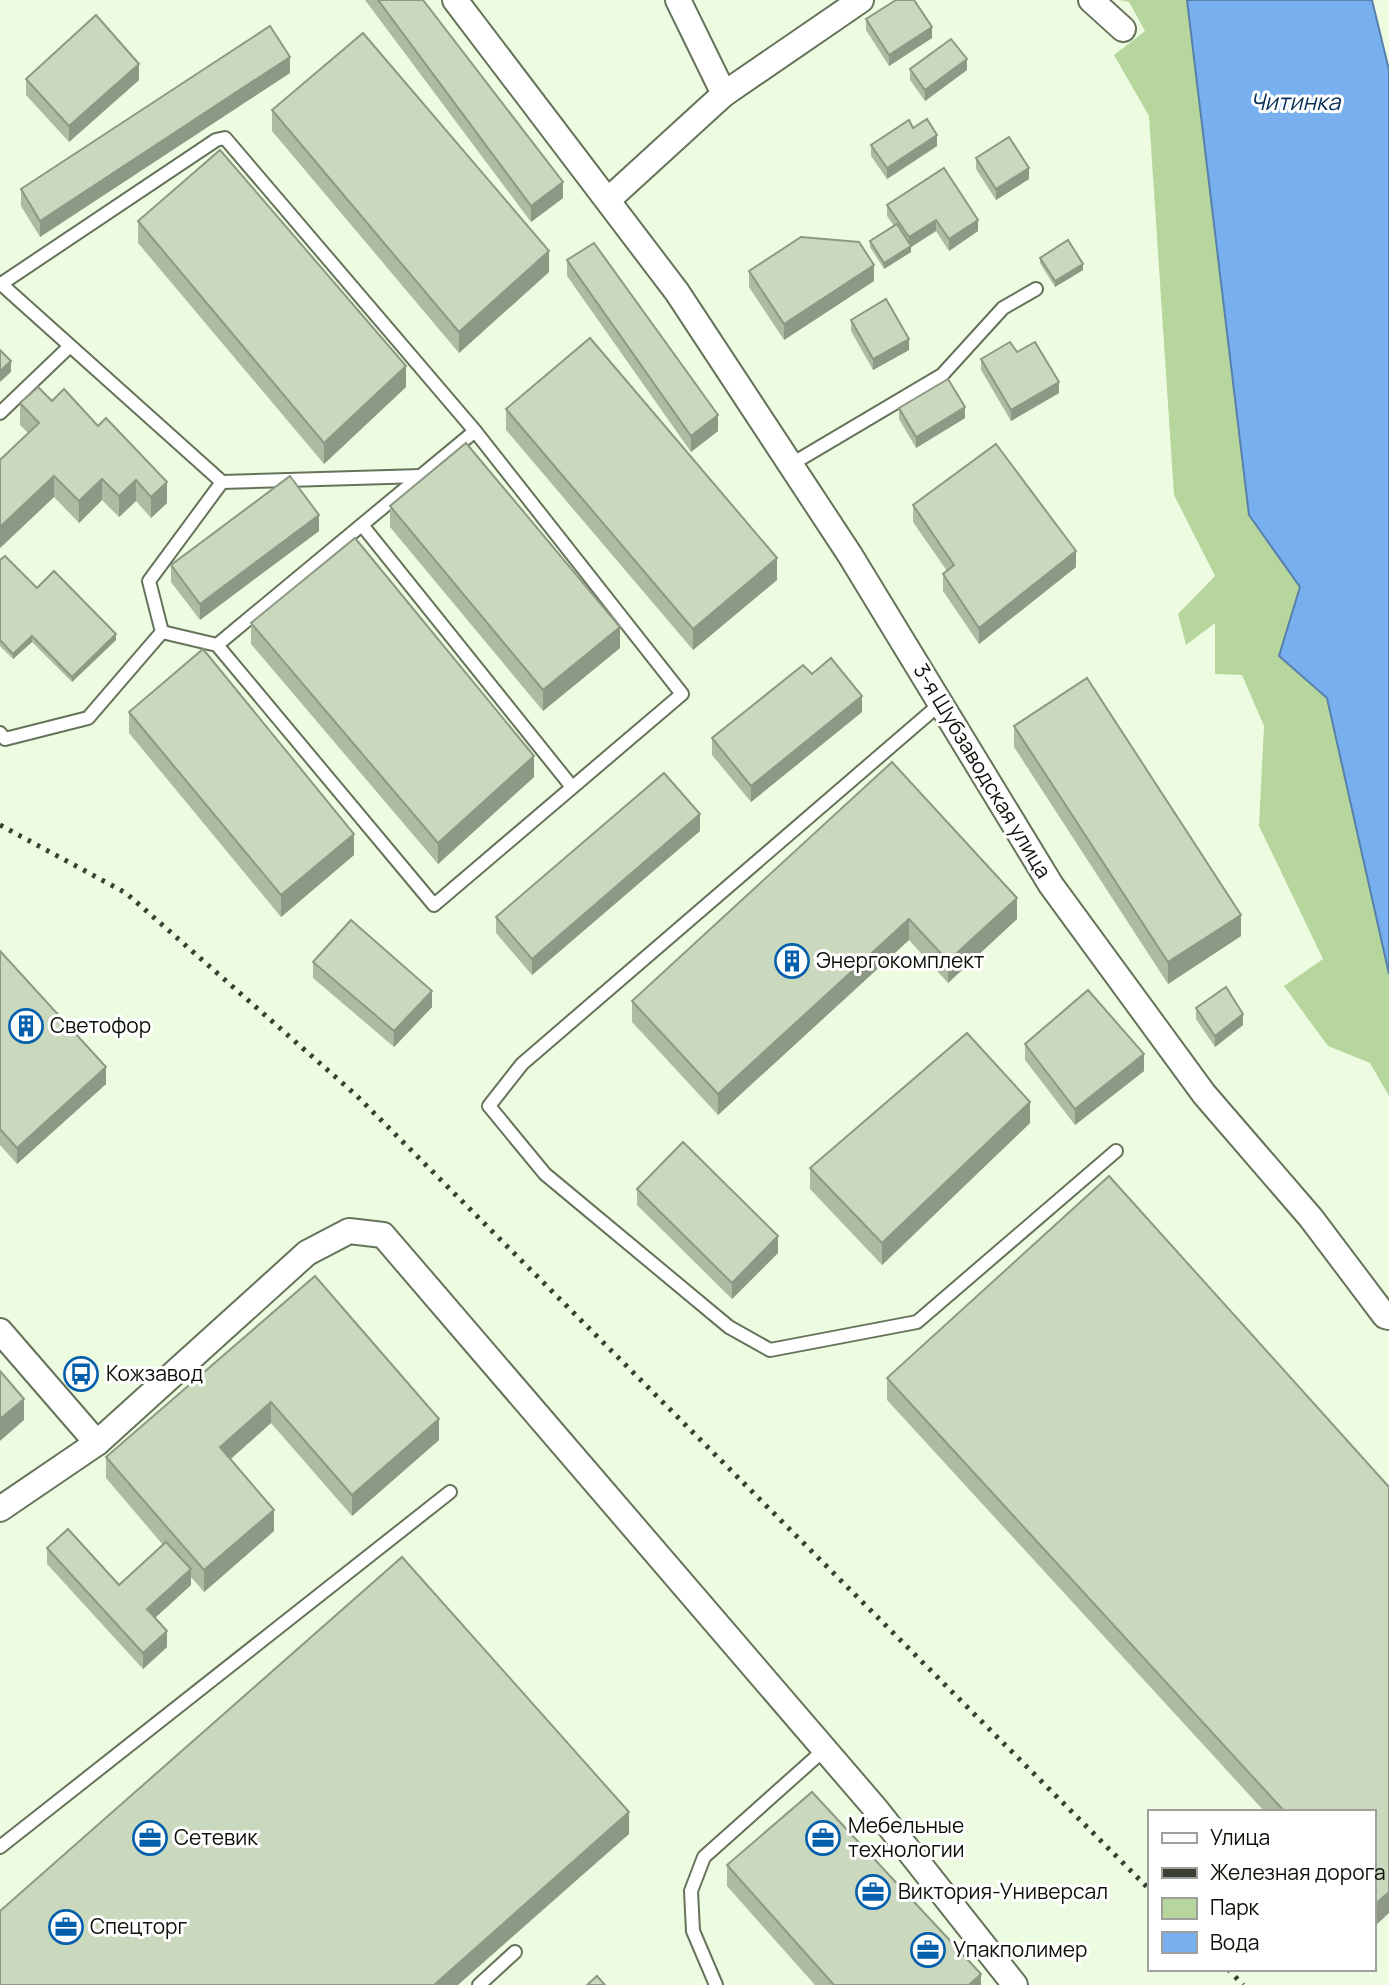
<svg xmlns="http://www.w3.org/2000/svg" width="1389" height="1985" viewBox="0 0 1389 1985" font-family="Manrope,sans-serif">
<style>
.green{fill:#b7d69d}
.water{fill:#77afef;stroke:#5780aa;stroke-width:2}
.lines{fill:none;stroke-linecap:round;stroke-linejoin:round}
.service-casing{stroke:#66735b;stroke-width:16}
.minor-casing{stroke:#66735b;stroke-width:28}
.service{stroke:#fff;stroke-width:12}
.minor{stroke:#fff;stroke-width:24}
.rail{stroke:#394033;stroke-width:5;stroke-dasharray:3.5 7;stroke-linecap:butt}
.wall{fill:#aebba3}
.shaded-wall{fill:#8d9885}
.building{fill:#cad9be;stroke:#8d9885;stroke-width:2}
.labels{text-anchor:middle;stroke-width:6;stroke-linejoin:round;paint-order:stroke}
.street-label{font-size:21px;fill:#0c1108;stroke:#fff}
.poi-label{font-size:21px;fill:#0c1108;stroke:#fff;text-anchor:start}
.water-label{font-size:23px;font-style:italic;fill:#09325a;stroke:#fff}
</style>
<rect width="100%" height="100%" fill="#edfce0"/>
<polygon class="green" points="1119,0 1187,0 1249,515 1300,587 1279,656 1327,698 1389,974 1389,1096 1370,1063 1328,1046 1284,986 1323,959 1259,826 1264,726 1242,675 1215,674 1215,623 1186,645 1178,614 1215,576 1174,495 1149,116 1114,55 1145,31 1129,2"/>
<polygon class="water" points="1187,0 1372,0 1389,70 1389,974 1327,698 1279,656 1300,587 1249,515"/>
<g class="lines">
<g class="service-casing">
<g id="service">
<polyline points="0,283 222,482 149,581 162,632 88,718 5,739 0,733"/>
<polyline points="1,284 216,140 225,138 475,431 682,694 434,905 217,645 162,632"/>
<polyline points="0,413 70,346"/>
<polyline points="790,465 942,375 1003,308 1036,289"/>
<polyline points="222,482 421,476"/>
<polyline points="362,525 572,787"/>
<polyline points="217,645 475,431"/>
<polyline points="940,704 522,1064 489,1106 545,1174 729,1327 770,1350 917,1322 1116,1151"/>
<polyline points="0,1847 450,1492"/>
<polyline points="479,1985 515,1952"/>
<polyline points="716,1985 693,1931 691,1891 704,1857 825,1749"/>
</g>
</g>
<g class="minor-casing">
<g id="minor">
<polyline points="455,0 677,292 850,555 1051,885 1204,1094 1311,1218 1385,1316 1389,1317"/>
<polyline points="678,0 724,94"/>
<polyline points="1091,0 1123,29"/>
<polyline points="608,200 724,94 861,0"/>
<polyline points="0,1331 97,1443"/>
<polyline points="0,1509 97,1443 307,1253 349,1231 383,1235 875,1808 1015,1985"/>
</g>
</g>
<use href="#service" class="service"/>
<use href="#minor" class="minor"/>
<g class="rail">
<polyline points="0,825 126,893 356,1095 1149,1889"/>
<polyline points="1228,1969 1243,1985"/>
</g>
</g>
<g class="wall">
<polygon points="365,0 423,0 563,198 531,222"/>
<polygon points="866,19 932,38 889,66 866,30"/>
<polygon points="910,69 967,70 925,101 910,80"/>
<polygon points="290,73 40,237 21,206 21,189"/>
<polygon points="26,79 139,80 69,142 26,95"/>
<polygon points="272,110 549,272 459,353 272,131"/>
<polygon points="913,128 937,146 887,179 871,156 871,145"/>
<polygon points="976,158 1029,179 996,200 976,169"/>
<polygon points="887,205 978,231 949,251 936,231 911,247 911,252 884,269 870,247 870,241 894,226 887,216"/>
<polygon points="138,221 406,387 324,464 138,243"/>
<polygon points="1040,258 1083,270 1055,287 1040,263"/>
<polygon points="567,260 718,431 691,452 567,276"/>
<polygon points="749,271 874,281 784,340 749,287"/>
<polygon points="851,320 909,350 873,370 851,331"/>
<polygon points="981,359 1059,393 1011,421 981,370"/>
<polygon points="52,401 167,503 151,518 136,501 119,517 102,500 79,523 54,497 0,548 0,460 28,433 20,425 20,403"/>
<polygon points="899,408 965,418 916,448 899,419"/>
<polygon points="506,409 777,580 693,650 506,430"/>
<polygon points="913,505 1076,567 979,644 943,591 943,574 947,571 913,522"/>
<polygon points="390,506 620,648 543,711 390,527"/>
<polygon points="319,531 200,620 171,582 171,565"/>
<polygon points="0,560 37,588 116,640 72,682 32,642 13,659 0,646"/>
<polygon points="251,623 534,777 438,864 251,644"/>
<polygon points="812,674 862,712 751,802 712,755 712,738"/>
<polygon points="129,712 354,855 281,917 129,733"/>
<polygon points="1014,726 1241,936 1168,984 1014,747"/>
<polygon points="892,762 1017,919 948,983 909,940 718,1115 632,1022 632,1001"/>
<polygon points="700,831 532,975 496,933 496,917"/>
<polygon points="0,951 106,1084 17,1164 0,1145"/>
<polygon points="313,962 432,1007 394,1047 313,978"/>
<polygon points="1196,1008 1243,1025 1215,1047 1196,1019"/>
<polygon points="1025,1044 1144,1071 1075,1125 1025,1060"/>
<polygon points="1030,1123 882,1265 810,1189 810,1168"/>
<polygon points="637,1189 778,1253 732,1299 637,1205"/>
<polygon points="315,1276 439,1440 352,1516 271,1423 231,1459 274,1531 204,1592 191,1577 191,1585 155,1618 167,1647 143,1669 47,1564 47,1548 119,1585 163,1545 106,1478 106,1457"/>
<polygon points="887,1378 1389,1487 1373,1812 1265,1812 887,1400"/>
<polygon points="727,1865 981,1985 815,1985 727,1886"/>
</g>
<g class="shaded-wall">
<polygon points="932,27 932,38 889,66 889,55"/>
<polygon points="290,57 290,73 40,237 40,221"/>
<polygon points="967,59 967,70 925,101 925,90"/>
<polygon points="139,64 139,80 69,142 69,126"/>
<polygon points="937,135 937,146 887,179 887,168"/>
<polygon points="1029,168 1029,179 996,200 996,189"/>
<polygon points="563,182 563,198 531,222 531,206"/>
<polygon points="936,220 936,231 911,247 911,252 884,269 884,263 909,247 909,237"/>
<polygon points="978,220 978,231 949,251 949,239"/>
<polygon points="549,251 549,272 459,353 459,332"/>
<polygon points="1083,264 1083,270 1055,287 1055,281"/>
<polygon points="874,265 874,281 784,340 784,324"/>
<polygon points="909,339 909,350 873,370 873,359"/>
<polygon points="11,361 11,372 0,382 0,371"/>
<polygon points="406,366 406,387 324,464 324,443"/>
<polygon points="1059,382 1059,393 1011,421 1011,410"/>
<polygon points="965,407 965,418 916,448 916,437"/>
<polygon points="718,415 718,431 691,452 691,436"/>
<polygon points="54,476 54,497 0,548 0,527"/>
<polygon points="102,479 102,500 79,523 79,501"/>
<polygon points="136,480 136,501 119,517 119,496"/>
<polygon points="167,482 167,503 151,518 151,497"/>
<polygon points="319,515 319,531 200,620 200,604"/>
<polygon points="1076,551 1076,567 979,644 979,628"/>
<polygon points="777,558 777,580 693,650 693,629"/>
<polygon points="620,627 620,648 543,711 543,690"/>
<polygon points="116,634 116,640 72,682 72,677"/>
<polygon points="32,636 32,642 13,659 13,654"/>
<polygon points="862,696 862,712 751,802 751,786"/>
<polygon points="534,756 534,777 438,864 438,843"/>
<polygon points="700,814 700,831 532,975 532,959"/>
<polygon points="354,834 354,855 281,917 281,895"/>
<polygon points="1017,898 1017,919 948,983 948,961"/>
<polygon points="1241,915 1241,936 1168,984 1168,962"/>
<polygon points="909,919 909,940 718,1115 718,1094"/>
<polygon points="432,991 432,1007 394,1047 394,1031"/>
<polygon points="1243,1014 1243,1025 1215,1047 1215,1036"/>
<polygon points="1144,1054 1144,1071 1075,1125 1075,1109"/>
<polygon points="106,1067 106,1084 17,1164 17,1148"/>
<polygon points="1030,1102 1030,1123 882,1265 882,1243"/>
<polygon points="778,1236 778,1253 732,1299 732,1283"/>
<polygon points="24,1399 24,1420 0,1441 0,1419"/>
<polygon points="271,1402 271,1423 220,1468 220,1447"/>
<polygon points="439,1419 439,1440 352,1516 352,1495"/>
<polygon points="274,1510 274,1531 204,1592 204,1570"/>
<polygon points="191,1569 191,1585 147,1625 147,1609"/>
<polygon points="167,1631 167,1647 143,1669 143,1653"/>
<polygon points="629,1812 629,1834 458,1985 434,1985"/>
<polygon points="1389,1892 1389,1913 1373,1928 1373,1906"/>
<polygon points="981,1974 981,1985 969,1985"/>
</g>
<g class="building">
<polygon points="378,0 423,0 563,182 531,206"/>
<polygon points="896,0 914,0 932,27 889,55 866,19"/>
<polygon points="96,15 139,64 69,126 26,79"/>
<polygon points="270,26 290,57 40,221 21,189"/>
<polygon points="363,33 549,251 459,332 272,110"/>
<polygon points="951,39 967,59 925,90 910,69"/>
<polygon points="927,119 937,135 887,168 871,145 909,120 913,128"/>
<polygon points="1009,137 1029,168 996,189 976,158"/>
<polygon points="220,150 406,366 324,443 138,221"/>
<polygon points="944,168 978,220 949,239 936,220 909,237 887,205"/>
<polygon points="897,224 911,246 884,263 870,241"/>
<polygon points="801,237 859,242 874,265 784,324 749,271"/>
<polygon points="1068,240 1083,264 1055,281 1040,258"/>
<polygon points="594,243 718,415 691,436 567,260"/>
<polygon points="886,299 909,339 873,359 851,320"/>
<polygon points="590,338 777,558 693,629 506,409"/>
<polygon points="1010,342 1017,352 1035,342 1059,382 1011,410 981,359"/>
<polygon points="0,350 11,361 0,371"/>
<polygon points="948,379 965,407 916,437 899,408"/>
<polygon points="38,387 52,401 64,389 98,426 106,418 167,482 151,497 136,480 119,496 102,479 79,501 54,476 0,527 0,460 39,423 20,403"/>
<polygon points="466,443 620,627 543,690 390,506"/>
<polygon points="996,444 1076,551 979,628 943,574 954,565 913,505"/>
<polygon points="290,476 319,515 200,604 171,565"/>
<polygon points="355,538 534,756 438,843 251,623"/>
<polygon points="5,556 37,588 54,571 116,634 72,677 32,636 13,654 0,640 0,560"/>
<polygon points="203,649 354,834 281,895 129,712"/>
<polygon points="831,658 862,696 751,786 712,738 803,665 812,674"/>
<polygon points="1087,678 1241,915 1168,962 1014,726"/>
<polygon points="892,762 1017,898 948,961 909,919 718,1094 632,1001"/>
<polygon points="664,773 700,814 532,959 496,917"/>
<polygon points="351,920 432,991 394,1031 313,962"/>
<polygon points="0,951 106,1067 17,1148 0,1129"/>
<polygon points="1226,987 1243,1014 1215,1036 1196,1008"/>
<polygon points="1088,990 1144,1054 1075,1109 1025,1044"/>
<polygon points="967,1033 1030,1102 882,1243 810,1168"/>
<polygon points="683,1142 778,1236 732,1283 637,1189"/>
<polygon points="1109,1176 1389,1487 1389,1892 1373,1906 1373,1812 1285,1812 887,1378"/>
<polygon points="315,1276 439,1419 352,1495 271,1402 220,1447 274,1510 204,1570 106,1457"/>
<polygon points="0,1371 24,1399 0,1419"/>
<polygon points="68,1529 119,1585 166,1542 191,1569 147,1609 167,1631 143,1653 47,1548"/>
<polygon points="402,1557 629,1812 434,1985 0,1985 0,1911"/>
<polygon points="812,1792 981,1974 969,1985 834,1985 727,1865"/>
<polygon points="597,1976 605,1985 587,1985"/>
</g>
<defs>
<g id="building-ring" transform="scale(1.75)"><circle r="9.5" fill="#fff" stroke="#035fac" stroke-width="1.5"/><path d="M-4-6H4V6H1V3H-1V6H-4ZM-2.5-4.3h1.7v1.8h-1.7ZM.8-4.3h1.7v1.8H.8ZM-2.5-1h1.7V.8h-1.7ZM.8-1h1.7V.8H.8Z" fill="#035fac"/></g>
<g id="bus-ring" transform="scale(1.75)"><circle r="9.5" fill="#fff" stroke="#035fac" stroke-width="1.5"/><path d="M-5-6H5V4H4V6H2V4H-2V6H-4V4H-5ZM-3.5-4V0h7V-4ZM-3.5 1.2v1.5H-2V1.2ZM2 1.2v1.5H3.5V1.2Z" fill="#035fac"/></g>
<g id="office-ring" transform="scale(1.75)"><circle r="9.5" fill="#fff" stroke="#035fac" stroke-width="1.5"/><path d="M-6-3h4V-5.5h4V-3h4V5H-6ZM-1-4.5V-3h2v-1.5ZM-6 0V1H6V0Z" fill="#035fac"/></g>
</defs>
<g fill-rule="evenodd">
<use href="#building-ring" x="792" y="961"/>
<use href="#building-ring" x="26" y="1026"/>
<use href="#bus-ring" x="81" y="1374"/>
<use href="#office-ring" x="150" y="1838"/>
<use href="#office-ring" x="823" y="1838"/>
<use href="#office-ring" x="873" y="1892"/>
<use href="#office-ring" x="66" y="1927"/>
<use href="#office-ring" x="928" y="1950"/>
</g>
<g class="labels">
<g class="street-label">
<text transform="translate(982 771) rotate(59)" y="7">3-я Шубзаводская улица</text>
</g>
<g class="poi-label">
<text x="816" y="968">Энергокомплект</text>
<text x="50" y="1033">Светофор</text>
<text x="106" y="1381">Кожзавод</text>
<text x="848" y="1833">Мебельные<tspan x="848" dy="24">технологии</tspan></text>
<text x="174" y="1845">Сетевик</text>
<text x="898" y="1899">Виктория-Универсал</text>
<text x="90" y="1934">Спецторг</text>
<text x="953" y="1957">Упакполимер</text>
</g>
<g class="water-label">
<text x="1295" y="110">Читинка</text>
</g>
</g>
<rect x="1148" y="1810" width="228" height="161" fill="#ffffff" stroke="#9ea09c" stroke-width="2"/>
<rect x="1162" y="1833" width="35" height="10" fill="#ffffff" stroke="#9ea09c" stroke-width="2"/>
<text x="1210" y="1845" font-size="21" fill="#0c1108">Улица</text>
<rect x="1162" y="1868" width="35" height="10" fill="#394033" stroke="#9ea09c" stroke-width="2"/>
<text x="1210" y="1880" font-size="21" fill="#0c1108">Железная дорога</text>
<rect x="1162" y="1898" width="35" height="21" fill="#b7d69d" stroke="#9ea09c" stroke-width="2"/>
<text x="1210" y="1915" font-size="21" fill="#0c1108">Парк</text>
<rect x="1162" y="1932" width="35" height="21" fill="#77afef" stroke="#9ea09c" stroke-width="2"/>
<text x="1210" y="1950" font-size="21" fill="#0c1108">Вода</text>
</svg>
